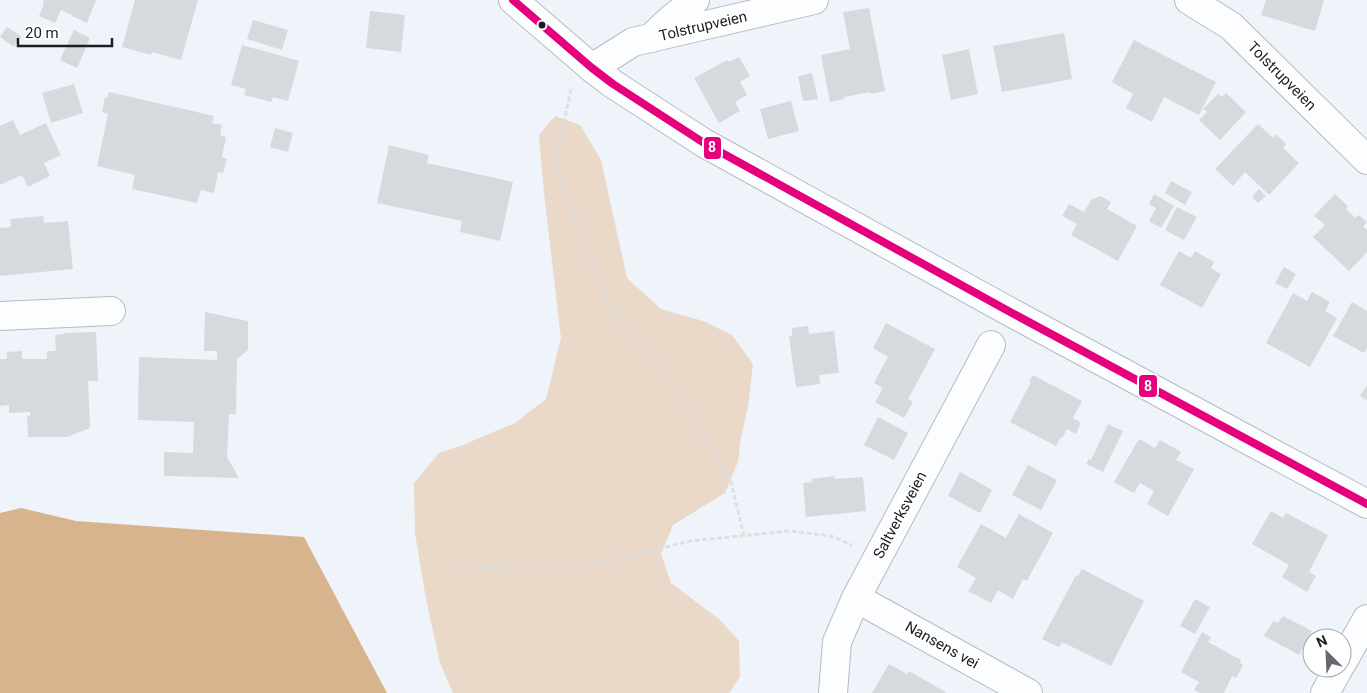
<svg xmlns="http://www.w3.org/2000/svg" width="1367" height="693" viewBox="0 0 1367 693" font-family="Roboto,sans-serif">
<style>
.green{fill:#ead8c8}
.water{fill:#d8b48e}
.building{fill:#d6dadf}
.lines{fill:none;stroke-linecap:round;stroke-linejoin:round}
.minor-casing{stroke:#b7bbc0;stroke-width:30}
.path{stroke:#dddfe1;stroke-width:3;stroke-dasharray:5 2.5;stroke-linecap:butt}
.minor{stroke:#fcfdfe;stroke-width:28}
.bus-1-casing{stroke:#fff;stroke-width:11}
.bus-1{stroke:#e5007d;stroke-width:8}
.bus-dot{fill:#1b1e22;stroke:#fff;stroke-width:2}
.labels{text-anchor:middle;stroke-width:4.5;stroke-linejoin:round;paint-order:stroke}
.street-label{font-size:15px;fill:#1b1e22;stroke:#fff}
.line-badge{stroke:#fff;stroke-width:2}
.badge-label{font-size:14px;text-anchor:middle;font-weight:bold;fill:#fff}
</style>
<rect width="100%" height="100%" fill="#eef4fa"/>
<polygon class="green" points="555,116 580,125 601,160 627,278 661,309 703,321 732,335 753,364 748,407 741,437 738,462 725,493 673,525 661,554 671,583 720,620 739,641 740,677 729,693 453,693 440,663 426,599 415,533 414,483 439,453 463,445 515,423 546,399 561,338 544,193 539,135"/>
<polygon class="water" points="21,508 76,521 304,537 387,693 0,693 0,513"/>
<g class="building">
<polygon points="44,0 96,0 87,23 72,16 72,15 61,10 55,23 39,16 44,4 43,3"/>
<polygon points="135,0 198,0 181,60 152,52 151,55 122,47"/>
<polygon points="1266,0 1324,0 1315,31 1261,15"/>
<polygon points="869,8 885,91 870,94 870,92 844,97 844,99 830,102 821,55 850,49 843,12"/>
<polygon points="370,11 405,15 401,52 366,48"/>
<polygon points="253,20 288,30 282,50 247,39"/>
<polygon points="7,27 21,36 14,47 0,37"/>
<polygon points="74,30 90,38 77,68 60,60"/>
<polygon points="1064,33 1072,79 1002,92 993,46"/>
<polygon points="1134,40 1216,82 1199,115 1164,97 1152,122 1126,108 1133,94 1112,82"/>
<polygon points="242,45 299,61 288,101 273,97 271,102 244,95 246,89 231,85"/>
<polygon points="969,49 978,94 951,100 942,55"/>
<polygon points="739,57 750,76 740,82 747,95 735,102 740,111 719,123 694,78 727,60 729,62"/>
<polygon points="812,73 818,99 803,101 798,76"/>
<polygon points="74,84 83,113 51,123 42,93"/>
<polygon points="109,92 214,116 212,123 222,125 220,135 226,137 222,157 227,159 223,173 218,172 214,193 201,190 197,203 132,189 135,175 97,166 108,114 102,112 105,97 107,98"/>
<polygon points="1226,93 1246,112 1220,140 1199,120 1207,112 1203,109 1218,94 1222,97"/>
<polygon points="791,101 799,131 768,139 760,109"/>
<polygon points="13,120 20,135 46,123 61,155 44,163 50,176 28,187 22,175 0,185 0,126"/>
<polygon points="1258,124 1273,138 1276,134 1286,144 1283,148 1299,163 1269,195 1245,172 1233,186 1215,169"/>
<polygon points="275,128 293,133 288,152 270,147"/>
<polygon points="389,145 429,155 427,163 513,182 500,241 460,232 462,221 377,203"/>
<polygon points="1171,181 1192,192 1185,205 1165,193"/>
<polygon points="1259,189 1266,196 1258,203 1252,197"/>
<polygon points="1154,194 1174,206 1161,228 1149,221 1156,208 1149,204"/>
<polygon points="1335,194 1348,206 1346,209 1355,218 1359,215 1367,222 1363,226 1367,230 1367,252 1349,271 1313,237 1325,225 1314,216"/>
<polygon points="1101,196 1111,202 1107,209 1137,226 1118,261 1071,235 1077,224 1062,216 1069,204 1084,212 1091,200"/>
<polygon points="1177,207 1197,217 1184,240 1165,230"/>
<polygon points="43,216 44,223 68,221 73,269 0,276 0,228 11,227 10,219"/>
<polygon points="1179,251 1191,258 1195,251 1214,262 1211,268 1221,274 1202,308 1160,285"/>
<polygon points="1284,267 1296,274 1287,289 1275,283"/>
<polygon points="1312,292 1330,302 1325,311 1337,318 1310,367 1266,343 1293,293 1307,301"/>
<polygon points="1352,302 1367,311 1367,348 1364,353 1333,336"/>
<polygon points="205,312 248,321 248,350 237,359 236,414 229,414 227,457 239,478 164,476 164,452 193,453 194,422 138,420 139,357 217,360 217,351 204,351"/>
<polygon points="886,323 935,349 908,399 913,402 904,418 875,402 883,388 874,383 888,357 873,348"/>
<polygon points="808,326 809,334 834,331 839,373 819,375 820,384 796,387 789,336 792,336 792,328"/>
<polygon points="96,332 98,381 88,381 90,428 67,437 28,437 27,415 30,416 30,412 9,413 9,405 0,406 0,359 7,359 7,352 22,351 22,359 47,359 47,351 56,351 55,335 64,334 64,333"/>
<polygon points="1033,375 1082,401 1073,418 1081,423 1076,434 1067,429 1063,437 1061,437 1056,446 1010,422 1031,382 1029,381"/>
<polygon points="1367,385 1367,400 1360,396"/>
<polygon points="878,417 908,433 894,460 864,445"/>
<polygon points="1108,424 1123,431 1103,472 1086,464 1089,459 1091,460"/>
<polygon points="1139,439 1155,448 1160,440 1181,452 1176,460 1194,469 1168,516 1147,504 1154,491 1140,483 1134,493 1114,482"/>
<polygon points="1028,465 1057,480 1041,510 1012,495"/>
<polygon points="960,472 992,490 980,513 948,496"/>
<polygon points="834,476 835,479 863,477 866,511 806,517 803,483 812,482 812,479"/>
<polygon points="1271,511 1283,518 1286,513 1328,535 1309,572 1316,576 1307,592 1282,577 1289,565 1252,544"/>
<polygon points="1019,514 1053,533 1027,581 1023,579 1013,599 998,590 991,603 968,591 976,578 957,567 981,524 1006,538"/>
<polygon points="1082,569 1144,601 1111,666 1062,642 1059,647 1042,639 1076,575 1078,576"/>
<polygon points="1195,599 1210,607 1195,634 1180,626"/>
<polygon points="1283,616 1312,631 1299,655 1264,636 1273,621 1278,623"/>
<polygon points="1202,632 1211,637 1208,642 1241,660 1240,663 1243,665 1236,678 1232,676 1224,693 1200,693 1194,690 1199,682 1181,672"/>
<polygon points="889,664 907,674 909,671 947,693 872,693"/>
</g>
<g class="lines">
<g class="minor-casing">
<g id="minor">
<polyline points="513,0 592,68 613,84 704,143 1012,313 1367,504"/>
<polyline points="1189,0 1231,26 1367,160"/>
<polyline points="651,38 670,20 695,0"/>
<polyline points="592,68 633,42 814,0"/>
<polyline points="0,316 111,311"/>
<polyline points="856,598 1028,693"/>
<polyline points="1342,663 1367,619"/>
<polyline points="833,693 837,642 856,598 991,345"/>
<polyline points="1325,693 1339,668"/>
</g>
</g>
<g class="path">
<polyline points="571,89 555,165 607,302 629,336 657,361 695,421 731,482 744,536"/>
<polyline points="450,566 598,564 690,541 790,531 831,536 852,545"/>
</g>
<use href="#minor" class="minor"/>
<g class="bus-1-casing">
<polyline id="bus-1" points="513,0 592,68 613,84 704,143 1012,313 1367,504"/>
</g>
<use href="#bus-1" class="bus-1"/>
</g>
<circle class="bus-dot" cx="542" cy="25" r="4.5"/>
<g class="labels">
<g class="street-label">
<text transform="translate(703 26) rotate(-13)" y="5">Tolstrupveien</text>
<text transform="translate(1282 76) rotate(45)" y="5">Tolstrupveien</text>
<text transform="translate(900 515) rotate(-62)" y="5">Saltverksveien</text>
<text transform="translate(942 645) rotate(29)" y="5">Nansens vei</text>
</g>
</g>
<g class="line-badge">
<rect x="703" y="136" width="19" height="24" rx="5" fill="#e5007d"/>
<rect x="1138" y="374" width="20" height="24" rx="5" fill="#e5007d"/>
</g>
<g class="badge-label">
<text x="712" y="152">8</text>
<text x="1148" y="391">8</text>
</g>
<g transform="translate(1327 653) rotate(336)"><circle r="24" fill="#ffffff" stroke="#a4a5a7"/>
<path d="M0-4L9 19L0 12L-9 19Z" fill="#65696e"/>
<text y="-8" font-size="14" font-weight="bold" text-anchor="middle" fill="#1b1e22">N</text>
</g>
<path d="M18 38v8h94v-8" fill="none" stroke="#1b1e22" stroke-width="2.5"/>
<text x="25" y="38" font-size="15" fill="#1b1e22" stroke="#ffffff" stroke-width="4" paint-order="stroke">20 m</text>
</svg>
